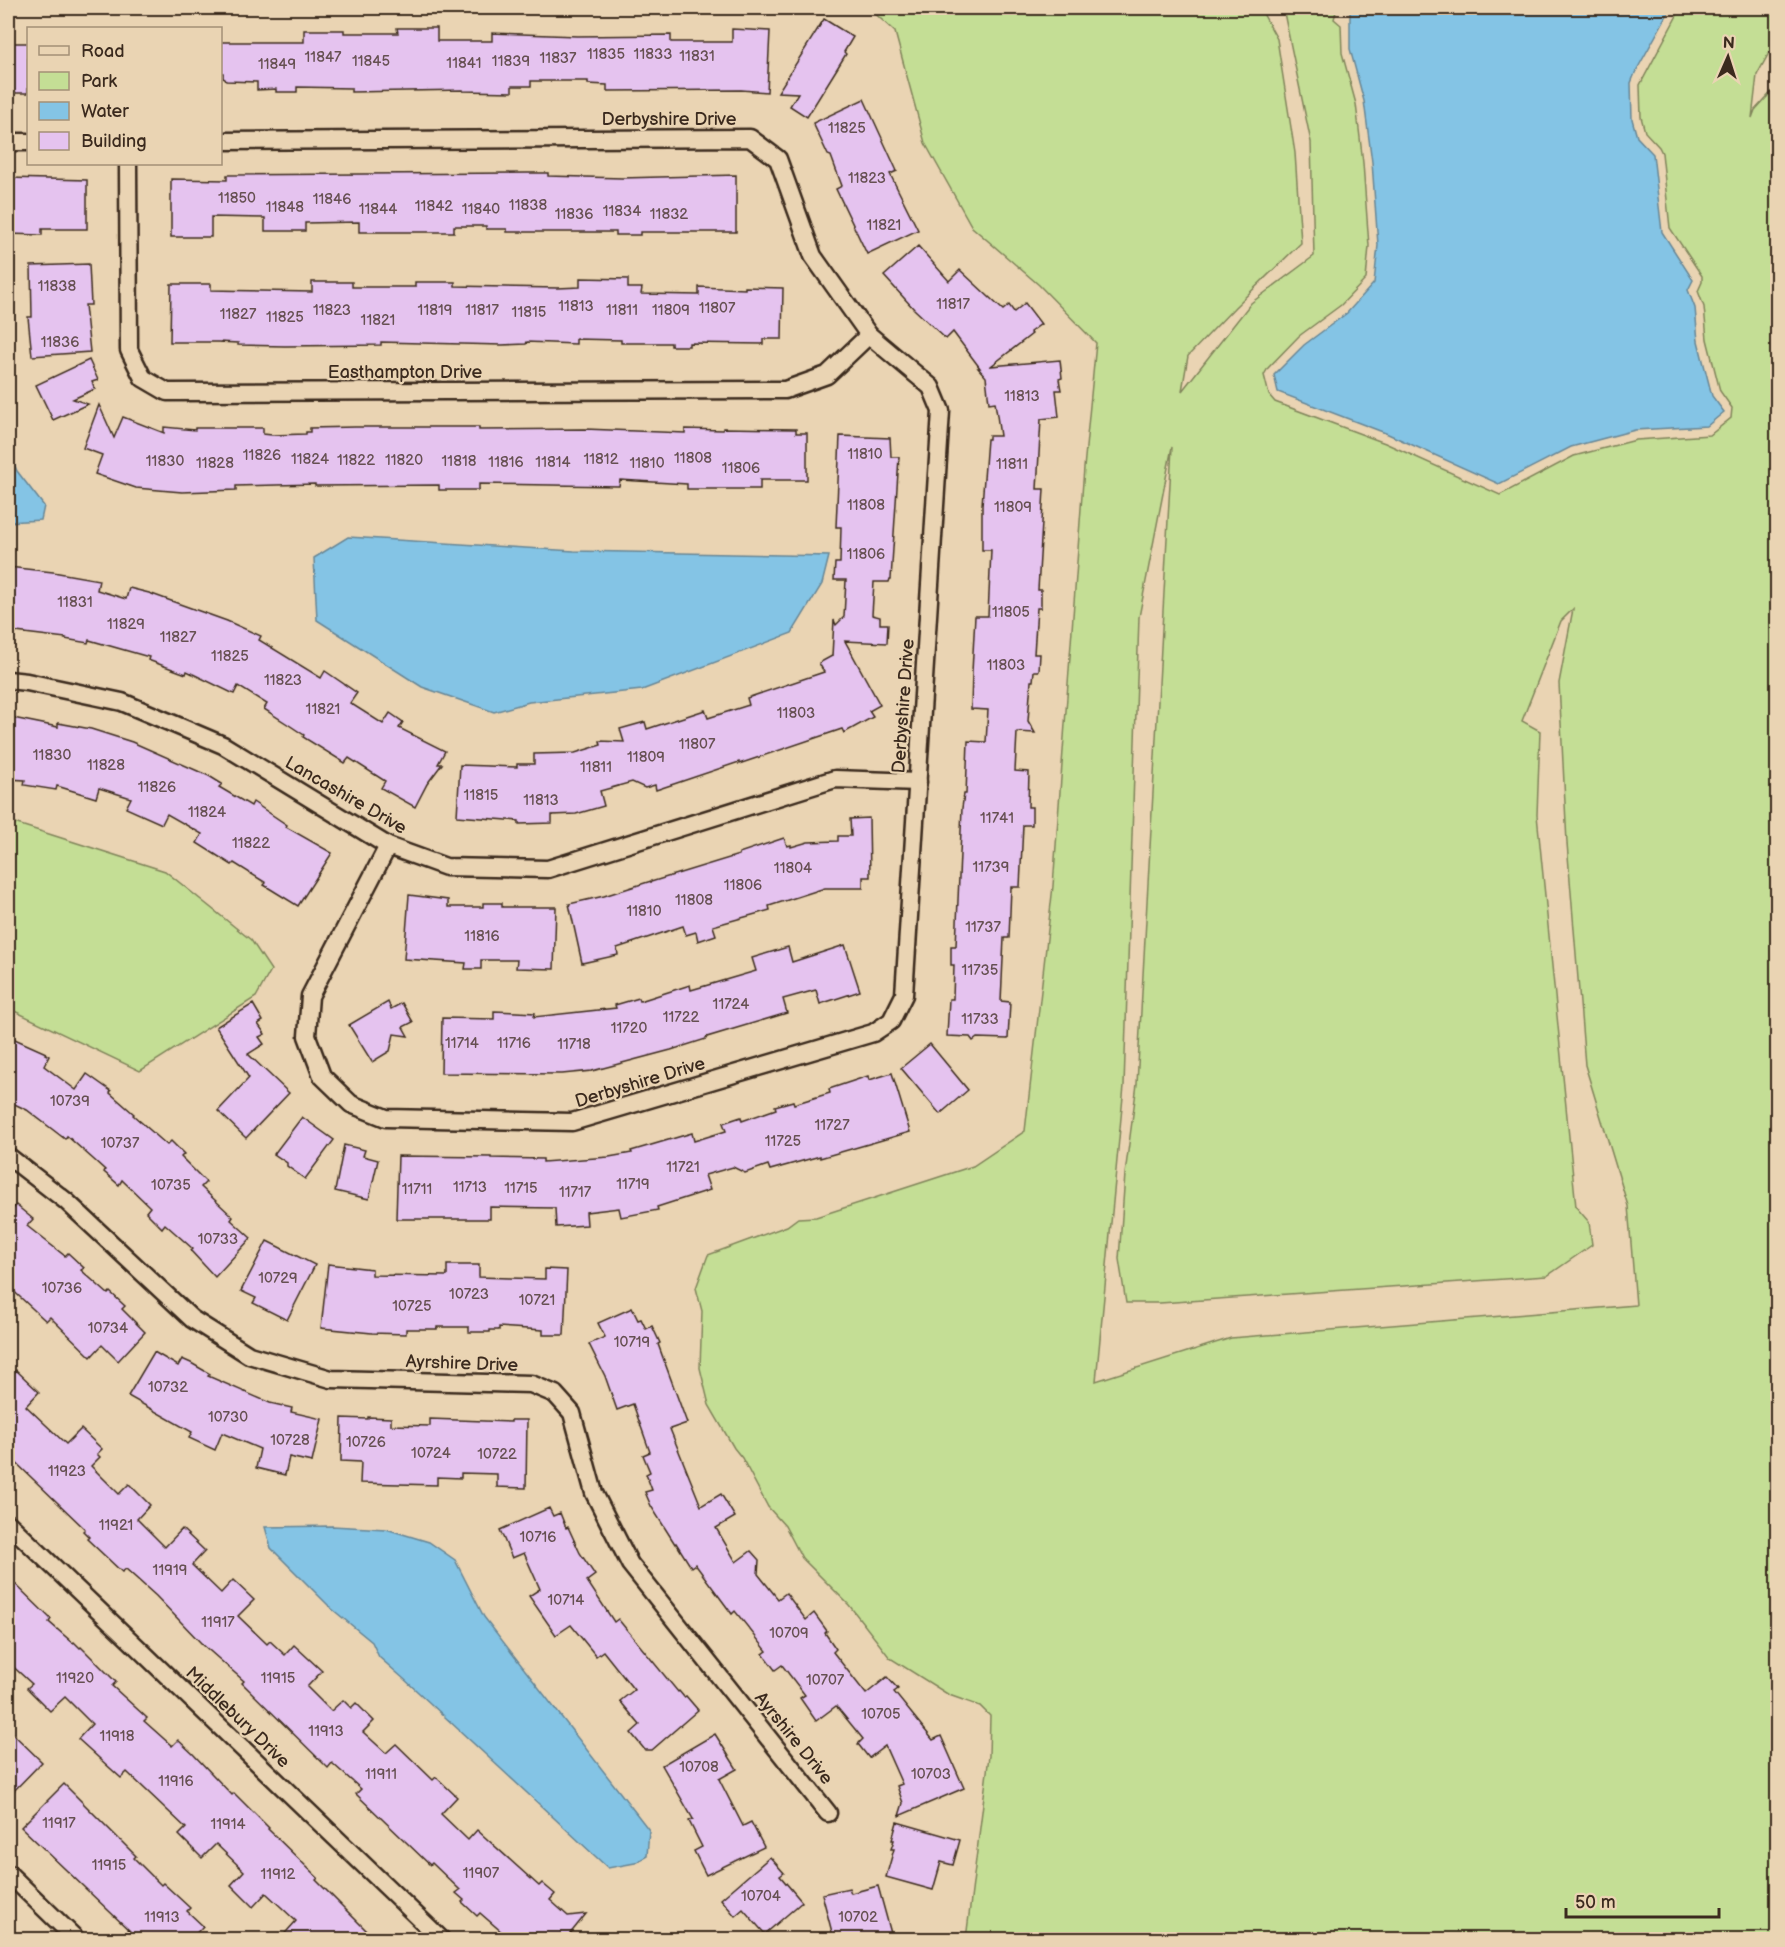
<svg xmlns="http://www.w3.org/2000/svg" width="1785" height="1947" viewBox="0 0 1785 1947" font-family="'Balsamiq Sans',sans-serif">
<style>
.green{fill:#c4de95;stroke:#80845a;stroke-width:1.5;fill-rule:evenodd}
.water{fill:#84c4e5;stroke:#678695;stroke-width:1.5}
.building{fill:#e5c3ef;stroke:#3b2a1e;stroke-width:1.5}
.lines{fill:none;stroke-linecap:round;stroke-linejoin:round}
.street-casing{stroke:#3b2a1e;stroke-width:21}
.street{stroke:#ead4b3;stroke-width:16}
.labels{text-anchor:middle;stroke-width:4.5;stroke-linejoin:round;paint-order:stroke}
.number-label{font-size:15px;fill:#665052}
.street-label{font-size:18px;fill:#3b2a1e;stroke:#ead4b3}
</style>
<rect width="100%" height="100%" fill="#ead4b3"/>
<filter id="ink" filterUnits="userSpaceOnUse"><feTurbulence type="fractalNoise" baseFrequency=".0167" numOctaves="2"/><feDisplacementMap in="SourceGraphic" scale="12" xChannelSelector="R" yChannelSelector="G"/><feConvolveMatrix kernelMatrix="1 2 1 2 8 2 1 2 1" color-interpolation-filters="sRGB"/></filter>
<g filter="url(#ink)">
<g class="green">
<path d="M 869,8 L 1260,8 L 1277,39 L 1295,153 L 1301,243 L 1235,307 L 1188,356 L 1182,391 L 1251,303 L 1314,256 L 1311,142 L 1283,8 L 1337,8 L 1334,19 L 1341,25 L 1342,53 L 1356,104 L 1363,163 L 1369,246 L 1366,279 L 1341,305 L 1299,336 L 1268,368 L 1264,375 L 1269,395 L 1275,402 L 1385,443 L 1500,495 L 1574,456 L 1636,440 L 1710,435 L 1731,418 L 1732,408 L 1720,391 L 1707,339 L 1704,307 L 1698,291 L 1702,282 L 1702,276 L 1670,228 L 1662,153 L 1659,147 L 1645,132 L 1641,117 L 1640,85 L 1681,8 L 1777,8 L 1777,38 L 1757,75 L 1752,118 L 1755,110 L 1777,86 L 1777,1939 L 966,1939 L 989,1756 L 990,1716 L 980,1706 L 949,1695 L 890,1658 L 849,1605 L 802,1558 L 785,1526 L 768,1507 L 742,1458 L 734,1448 L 709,1405 L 700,1368 L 702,1311 L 696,1288 L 708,1255 L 787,1226 L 798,1218 L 816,1217 L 973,1166 L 1025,1131 L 1053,886 L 1084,468 L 1096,343 L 1039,285 L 972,227 L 925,143 L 895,32 ZM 1172,447 L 1137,1084 L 1125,1174 L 1119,1259 L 1126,1303 L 1160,1303 L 1547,1276 L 1592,1245 L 1589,1222 L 1576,1207 L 1537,815 L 1540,731 L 1522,721 L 1561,621 L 1573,609 L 1559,683 L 1567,843 L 1585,1065 L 1628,1206 L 1636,1305 L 1231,1338 L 1096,1381 L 1124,1086 L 1139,617 Z"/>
<polygon points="8,821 165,871 251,940 271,970 256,997 140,1071 8,1008"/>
</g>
<g class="water">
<polygon points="1350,8 1671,8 1635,73 1631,83 1632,119 1637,137 1653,154 1662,232 1693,280 1688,290 1695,308 1698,341 1712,396 1724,412 1707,426 1635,430 1571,447 1499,484 1388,434 1278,392 1274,375 1304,345 1347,313 1374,283 1378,245 1372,162 1364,101 1350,49"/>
<polygon points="8,450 17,471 44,506 41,520 8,522"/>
<polygon points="348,537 574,551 829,556 822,584 792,633 642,690 529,702 494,712 422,687 317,620 314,558"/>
<polygon points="332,1526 386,1529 429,1542 455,1560 484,1617 649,1830 647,1856 635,1863 608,1868 404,1679 379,1657 372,1642 332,1609 271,1548 265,1527"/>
</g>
<g class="building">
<polygon points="824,19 853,37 844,52 846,54 807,117 790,106 798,93 778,92"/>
<polygon points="397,28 437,28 437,41 492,41 492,33 577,36 671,35 671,42 732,42 732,29 770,31 767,92 741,90 607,91 607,85 588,84 588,81 531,81 531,86 512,86 512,92 463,91 463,90 351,92 351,88 297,87 297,92 276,92 276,89 257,90 257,82 226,81 225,79 223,78 223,73 220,73 220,42 304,42 304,30 344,30 344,33 398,33"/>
<rect x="8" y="43" width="20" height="50"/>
<polygon points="864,99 897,171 890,174 918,230 867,254 836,189 842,186 831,156 828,155 813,123"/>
<polygon points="528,173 548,173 548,176 622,178 736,175 736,232 640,232 640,235 616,235 616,232 507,232 507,229 486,229 486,226 454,226 454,232 359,232 359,222 305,223 305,231 265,231 265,218 211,217 211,237 171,237 171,179 227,180 227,175"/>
<polygon points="8,178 87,180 87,229 42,229 42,235 8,234"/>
<polygon points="918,246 949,281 960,270 1003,310 1009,305 1014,312 1025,303 1041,324 1030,332 1032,334 991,366 1060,360 1062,378 1059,379 1061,390 1056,390 1059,417 1041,419 1037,489 1044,489 1038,590 1041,590 1041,608 1037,608 1034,654 1040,654 1039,671 1034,671 1033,681 1031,681 1028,721 1035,733 1017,732 1015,771 1029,772 1028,807 1032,807 1032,825 1023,825 1020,887 1011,887 1009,938 1004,938 1001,1001 1010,1002 1008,1039 977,1038 973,1041 970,1037 947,1036 949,999 953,999 954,965 951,965 951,946 956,946 962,808 964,794 966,794 968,741 986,742 988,710 971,709 972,672 975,616 988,616 991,550 982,550 982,505 987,439 989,439 989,436 1000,436 995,402 989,403 986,377 978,368 980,368 953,332 946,339 914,309 884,276"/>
<polygon points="89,264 91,305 85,305 90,352 32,356 28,317 32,317 31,266"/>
<polygon points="580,278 628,279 628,288 642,288 641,294 699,295 699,287 745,289 745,287 783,288 782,339 763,339 763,344 689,343 689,346 671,346 671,343 621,343 621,340 576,339 576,344 527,342 526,344 502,345 381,342 381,345 285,346 238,345 238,343 218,342 170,342 171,284 211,284 211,290 312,292 312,282 352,282 352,287 415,287 415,282 455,282 455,286 558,288 580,287"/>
<polygon points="89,360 98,380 92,382 95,389 73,399 88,404 53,420 36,385"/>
<polygon points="99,405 114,438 123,417 164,433 164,427 195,430 195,428 263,428 263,434 272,435 306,434 306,432 310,432 310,428 355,427 479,427 479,430 585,429 685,433 685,429 723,430 723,428 796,429 796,433 807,433 807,480 760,480 760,489 687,489 687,484 620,480 619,486 479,484 479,490 439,490 439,485 315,486 315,484 236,486 236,490 182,492 136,488 95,474 102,455 83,448"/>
<polygon points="840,436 890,438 891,457 899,457 891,579 890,579 889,582 874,582 872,615 880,617 880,624 888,624 887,643 845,641 880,705 869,711 873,717 844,733 842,729 739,764 739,762 656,790 655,785 645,788 632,782 600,791 604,806 576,814 552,815 552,823 519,824 519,821 457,816 460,765 517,767 517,764 534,764 534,754 575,753 601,745 600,741 624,742 620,729 645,722 647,729 705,710 708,718 749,705 747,698 824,672 819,663 832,656 834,620 836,625 844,617 846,580 834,580 835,563 840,563 841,527 836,527"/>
<polygon points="8,567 53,572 99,580 97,590 126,599 129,588 149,593 227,621 261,636 259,640 321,678 325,671 357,693 350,703 383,724 390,713 403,722 399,728 445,751 438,764 442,764 427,784 415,807 381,788 385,781 349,758 345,763 303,737 304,735 289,725 264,709 267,704 238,686 234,694 187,671 186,674 148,660 149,657 89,640 88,643 65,639 66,638 8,631"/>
<polygon points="8,717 58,727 58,723 91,729 132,742 209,776 222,784 219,787 251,806 253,802 287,825 286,827 332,853 298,906 264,885 266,883 234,863 232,865 197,843 202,834 167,814 162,824 126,808 131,798 99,788 96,798 57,786 56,790 24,785 25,780 8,779"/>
<polygon points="869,818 870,877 863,877 863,888 825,888 769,906 770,910 713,926 716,935 698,941 696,932 686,935 683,926 617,948 618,955 582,963 569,904 604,896 651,881 651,882 739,855 739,853 784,838 787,846 791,845 791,847 808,842 838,841 838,836 851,836 850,819"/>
<polygon points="409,895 448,900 448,907 483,907 483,903 502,903 502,907 556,907 554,969 516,968 517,960 481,960 481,969 465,969 466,963 404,959"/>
<polygon points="845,945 860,991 820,1004 816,990 783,999 787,1013 707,1037 706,1039 671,1050 592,1071 562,1074 441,1073 442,1018 494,1019 494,1011 535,1013 534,1017 616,1008 615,1005 639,998 640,1001 690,985 691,990 756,971 752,958 788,947 792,962"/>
<polygon points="388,1002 391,1009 402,1003 413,1022 403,1027 408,1036 394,1034 390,1051 372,1062 349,1025"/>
<polygon points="253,1004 263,1021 258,1024 265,1034 259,1037 264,1044 248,1054 289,1093 246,1138 218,1111 249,1078 216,1027"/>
<polygon points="8,1036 46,1053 45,1054 49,1056 44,1066 76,1090 87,1074 111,1091 110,1093 134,1114 133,1115 167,1145 171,1141 184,1154 181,1157 206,1182 201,1187 233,1217 231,1220 251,1238 215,1277 191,1251 193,1249 165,1224 162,1228 146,1212 150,1207 122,1180 119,1185 104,1172 105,1170 93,1159 67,1136 65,1139 27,1110 8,1101"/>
<polygon points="930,1044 968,1090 940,1114 901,1068"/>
<polygon points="892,1073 910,1132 820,1158 820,1156 770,1170 768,1165 745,1173 733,1167 705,1175 710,1190 657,1207 658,1210 621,1217 619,1208 586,1212 587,1225 556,1227 555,1208 490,1207 490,1219 396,1219 398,1156 491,1157 491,1158 543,1159 543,1162 609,1157 632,1153 631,1151 692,1133 694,1141 726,1131 723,1123 741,1117 742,1121 776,1109 775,1106 793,1101 794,1104 830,1093 829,1089 868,1076 869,1080"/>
<polygon points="302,1117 334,1140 305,1179 287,1166 287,1163 274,1154"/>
<polygon points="344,1145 365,1150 363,1156 378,1160 369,1199 335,1191"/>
<polygon points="16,1205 33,1219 27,1226 65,1256 68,1253 84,1268 81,1270 108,1294 110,1292 125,1306 122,1309 145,1332 118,1361 102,1345 91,1357 50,1317 46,1321 8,1286 8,1216"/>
<polygon points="267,1241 315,1265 287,1320 253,1303 256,1298 241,1291"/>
<polygon points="328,1264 372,1269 372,1275 447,1276 447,1265 479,1265 479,1277 545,1279 545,1269 567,1270 564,1335 543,1335 543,1330 499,1327 499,1330 490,1330 490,1332 469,1332 469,1327 437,1327 437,1329 406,1329 406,1334 372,1333 321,1328"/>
<polygon points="632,1308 638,1320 641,1319 646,1329 652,1326 660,1343 658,1344 687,1423 670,1429 701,1506 721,1494 735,1517 716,1528 736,1562 751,1551 759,1560 758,1574 778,1599 786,1593 806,1620 814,1613 827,1631 825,1633 836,1649 833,1652 866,1694 887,1677 898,1689 894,1692 933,1740 941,1736 964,1788 899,1816 903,1803 897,1786 902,1784 885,1746 869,1758 858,1744 863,1739 836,1706 816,1721 800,1698 805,1695 782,1665 775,1670 763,1654 767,1651 735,1611 732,1614 695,1564 691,1567 676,1543 675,1544 651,1506 645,1492 652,1490 646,1474 650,1472 643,1455 650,1452 633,1404 617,1410 605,1376 589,1344 605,1337 598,1323"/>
<polygon points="154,1352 178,1366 182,1359 191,1363 210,1374 208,1376 270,1403 292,1408 291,1412 322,1419 312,1462 289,1457 285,1475 256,1468 260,1449 222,1433 215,1450 189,1438 192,1432 128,1396"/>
<polygon points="16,1370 39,1392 26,1406 66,1444 81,1429 102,1449 97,1454 100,1457 91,1466 119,1494 129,1484 150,1505 137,1519 165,1547 182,1529 205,1551 192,1565 221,1593 233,1580 254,1600 238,1616 267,1644 270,1641 285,1655 294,1645 322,1671 307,1687 331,1711 343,1700 351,1708 356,1703 374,1721 363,1732 386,1753 396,1744 433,1780 436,1777 457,1797 441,1814 468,1840 477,1830 539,1886 542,1883 555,1894 550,1900 568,1916 586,1914 565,1940 511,1940 480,1913 477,1916 462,1902 464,1900 456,1893 460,1890 432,1863 430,1865 356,1794 361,1789 332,1763 328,1768 242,1683 244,1681 202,1644 156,1596 126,1569 122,1572 87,1539 89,1537 83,1531 85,1529 8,1455 8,1380"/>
<polygon points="368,1417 391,1418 391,1425 430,1426 430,1419 511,1422 511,1420 527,1420 526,1488 497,1487 497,1474 461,1473 461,1478 437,1477 437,1485 360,1483 361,1462 341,1461 342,1418 368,1419"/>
<polygon points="549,1508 553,1516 560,1513 566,1528 568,1527 580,1553 595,1575 587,1581 614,1622 618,1619 678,1692 679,1691 684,1697 686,1696 698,1710 652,1750 645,1750 631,1733 640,1725 620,1701 634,1690 603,1651 596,1656 571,1625 556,1635 529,1596 540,1589 524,1553 512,1558 500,1530"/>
<polygon points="8,1577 51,1619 49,1622 73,1643 74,1642 80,1648 81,1647 116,1682 112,1686 147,1718 144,1721 172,1746 178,1740 193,1754 232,1795 234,1793 269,1828 268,1829 318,1878 316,1880 376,1940 279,1940 296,1921 266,1893 253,1907 231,1885 244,1871 216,1844 202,1858 179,1835 186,1828 127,1772 121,1778 78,1739 92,1724 65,1697 50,1711 27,1688 32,1684 8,1662"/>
<polygon points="8,1729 42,1762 8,1797"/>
<polygon points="715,1734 737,1769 719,1779 743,1826 751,1822 764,1847 706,1875 694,1851 702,1847 689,1821 693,1819 662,1765"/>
<polygon points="64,1784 136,1856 134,1858 161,1885 163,1883 190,1908 187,1911 203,1926 190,1940 122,1940 130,1931 21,1827"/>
<polygon points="897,1822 960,1840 953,1865 941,1862 933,1890 886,1877 894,1849 891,1849 894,1840 892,1840"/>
<polygon points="770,1857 784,1873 780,1876 802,1902 765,1934 743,1909 735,1916 721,1899"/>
<polygon points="878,1886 892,1937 883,1940 834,1940 822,1894 849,1888 851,1893"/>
</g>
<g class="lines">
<g class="street-casing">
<g id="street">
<polyline points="220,141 750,138 778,159 813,256 869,335 931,387 941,411 904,995 891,1021 873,1033 572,1122 386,1118 351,1104 322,1076 307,1036 310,996 388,846"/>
<polyline points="8,142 28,142"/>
<polyline points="128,164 129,350 143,378 167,392 785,390 827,375 869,335"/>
<polyline points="8,680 27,682 122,702 223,745 388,846 446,867 548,869 835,779 918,782"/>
<polyline points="8,1156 66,1201 192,1319 249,1355 331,1379 531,1384 555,1394 572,1413 594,1493 630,1564 828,1813"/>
<polyline points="8,1523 442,1940"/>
<polyline points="8,1873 77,1940"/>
</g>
</g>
<use href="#street" class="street"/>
</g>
</g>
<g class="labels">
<g class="number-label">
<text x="606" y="59">11835</text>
<text x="653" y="59">11833</text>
<text x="697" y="61">11831</text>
<text x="323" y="62">11847</text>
<text x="558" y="63">11837</text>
<text x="371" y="66">11845</text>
<text x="511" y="66">11839</text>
<text x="464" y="68">11841</text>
<text x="277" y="69">11849</text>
<text x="847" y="133">11825</text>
<text x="867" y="183">11823</text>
<text x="237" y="203">11850</text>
<text x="332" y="204">11846</text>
<text x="528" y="210">11838</text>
<text x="434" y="211">11842</text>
<text x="285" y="212">11848</text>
<text x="378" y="214">11844</text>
<text x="481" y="214">11840</text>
<text x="622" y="216">11834</text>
<text x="574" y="219">11836</text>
<text x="669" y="219">11832</text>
<text x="884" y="230">11821</text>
<text x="57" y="291">11838</text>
<text x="953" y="309">11817</text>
<text x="576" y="311">11813</text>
<text x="717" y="313">11807</text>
<text x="332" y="315">11823</text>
<text x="435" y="315">11819</text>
<text x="482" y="315">11817</text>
<text x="622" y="315">11811</text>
<text x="671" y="315">11809</text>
<text x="529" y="317">11815</text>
<text x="238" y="319">11827</text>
<text x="285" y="322">11825</text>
<text x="378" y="325">11821</text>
<text x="60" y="347">11836</text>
<text x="1022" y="401">11813</text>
<text x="865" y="459">11810</text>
<text x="262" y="460">11826</text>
<text x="693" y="463">11808</text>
<text x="310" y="464">11824</text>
<text x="601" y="464">11812</text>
<text x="356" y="465">11822</text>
<text x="404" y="465">11820</text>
<text x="165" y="466">11830</text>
<text x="459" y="466">11818</text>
<text x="506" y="467">11816</text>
<text x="553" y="467">11814</text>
<text x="215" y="468">11828</text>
<text x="647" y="468">11810</text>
<text x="1012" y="469">11811</text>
<text x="741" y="473">11806</text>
<text x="866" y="510">11808</text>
<text x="1013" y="512">11809</text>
<text x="866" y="559">11806</text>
<text x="75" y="607">11831</text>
<text x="1011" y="617">11805</text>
<text x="126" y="629">11829</text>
<text x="178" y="642">11827</text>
<text x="230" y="661">11825</text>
<text x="1006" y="670">11803</text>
<text x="283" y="685">11823</text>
<text x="323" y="714">11821</text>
<text x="796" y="718">11803</text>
<text x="697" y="749">11807</text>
<text x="52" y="760">11830</text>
<text x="646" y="762">11809</text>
<text x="106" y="770">11828</text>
<text x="596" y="772">11811</text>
<text x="157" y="792">11826</text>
<text x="481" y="800">11815</text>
<text x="541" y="805">11813</text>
<text x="207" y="817">11824</text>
<text x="997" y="823">11741</text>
<text x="251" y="848">11822</text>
<text x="991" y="872">11739</text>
<text x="793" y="873">11804</text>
<text x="743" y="890">11806</text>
<text x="694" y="905">11808</text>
<text x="644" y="916">11810</text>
<text x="983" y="932">11737</text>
<text x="482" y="941">11816</text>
<text x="980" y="975">11735</text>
<text x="731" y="1009">11724</text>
<text x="681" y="1022">11722</text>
<text x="980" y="1024">11733</text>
<text x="629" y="1033">11720</text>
<text x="462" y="1048">11714</text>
<text x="514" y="1048">11716</text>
<text x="574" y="1049">11718</text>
<text x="70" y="1106">10739</text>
<text x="832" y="1130">11727</text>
<text x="783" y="1146">11725</text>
<text x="120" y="1148">10737</text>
<text x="683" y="1172">11721</text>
<text x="633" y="1189">11719</text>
<text x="171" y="1190">10735</text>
<text x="470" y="1192">11713</text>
<text x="521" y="1193">11715</text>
<text x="417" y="1194">11711</text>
<text x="575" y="1197">11717</text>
<text x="218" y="1244">10733</text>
<text x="278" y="1283">10729</text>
<text x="62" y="1293">10736</text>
<text x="469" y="1299">10723</text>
<text x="537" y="1305">10721</text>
<text x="412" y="1311">10725</text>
<text x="108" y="1333">10734</text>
<text x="632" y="1347">10719</text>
<text x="168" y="1392">10732</text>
<text x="228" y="1422">10730</text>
<text x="290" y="1445">10728</text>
<text x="366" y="1447">10726</text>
<text x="431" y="1458">10724</text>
<text x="497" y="1459">10722</text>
<text x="67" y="1476">11923</text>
<text x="116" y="1530">11921</text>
<text x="538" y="1542">10716</text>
<text x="170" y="1575">11919</text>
<text x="566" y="1605">10714</text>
<text x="218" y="1627">11917</text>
<text x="789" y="1638">10709</text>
<text x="75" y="1683">11920</text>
<text x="278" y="1683">11915</text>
<text x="825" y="1685">10707</text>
<text x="881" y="1719">10705</text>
<text x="326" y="1736">11913</text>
<text x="117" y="1741">11918</text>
<text x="699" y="1772">10708</text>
<text x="381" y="1779">11911</text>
<text x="931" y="1779">10703</text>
<text x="176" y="1786">11916</text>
<text x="59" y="1828">11917</text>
<text x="228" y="1829">11914</text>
<text x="109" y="1870">11915</text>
<text x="481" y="1878">11907</text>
<text x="278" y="1879">11912</text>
<text x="761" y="1901">10704</text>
<text x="162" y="1922">11913</text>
<text x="858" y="1922">10702</text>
</g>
<g class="street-label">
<text x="669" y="125">Derbyshire Drive</text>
<text x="405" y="378">Easthampton Drive</text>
<text transform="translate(903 706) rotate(-86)" y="6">Derbyshire Drive</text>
<text transform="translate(346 795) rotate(30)" y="6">Lancashire Drive</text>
<text transform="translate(640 1082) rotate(-17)" y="6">Derbyshire Drive</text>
<text transform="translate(462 1363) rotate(2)" y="6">Ayrshire Drive</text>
<text transform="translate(238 1717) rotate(44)" y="6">Middlebury Drive</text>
<text transform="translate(794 1738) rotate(51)" y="6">Ayrshire Drive</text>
</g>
</g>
<rect width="1785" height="1947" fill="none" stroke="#ead4b3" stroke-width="30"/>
<rect x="15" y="15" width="1755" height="1917" fill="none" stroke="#3b2a1e" stroke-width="2" filter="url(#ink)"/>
<rect x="27" y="27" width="195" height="138" fill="#ead4b3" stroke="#a49077" stroke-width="1.5"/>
<rect x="39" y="46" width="30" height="9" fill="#ead4b3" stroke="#a49077" stroke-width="1.5"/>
<text x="81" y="57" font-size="18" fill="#3b2a1e">Road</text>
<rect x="39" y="72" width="30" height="18" fill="#c4de95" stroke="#a49077" stroke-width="1.5"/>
<text x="81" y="87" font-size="18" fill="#3b2a1e">Park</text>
<rect x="39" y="102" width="30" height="18" fill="#84c4e5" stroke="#a49077" stroke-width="1.5"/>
<text x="81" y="117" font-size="18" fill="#3b2a1e">Water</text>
<rect x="39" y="132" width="30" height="18" fill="#e5c3ef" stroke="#a49077" stroke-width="1.5"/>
<text x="81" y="147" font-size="18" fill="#3b2a1e">Building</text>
<g transform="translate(1728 57) rotate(3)" stroke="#ead4b3" stroke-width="4.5" paint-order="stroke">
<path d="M0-4.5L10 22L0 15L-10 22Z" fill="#3b2a1e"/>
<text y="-9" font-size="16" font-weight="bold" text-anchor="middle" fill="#3b2a1e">N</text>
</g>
<path d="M1566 1908v9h153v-9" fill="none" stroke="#3b2a1e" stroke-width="3"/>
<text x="1575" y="1908" font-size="18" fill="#3b2a1e" stroke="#ead4b3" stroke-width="4.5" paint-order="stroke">50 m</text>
</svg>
